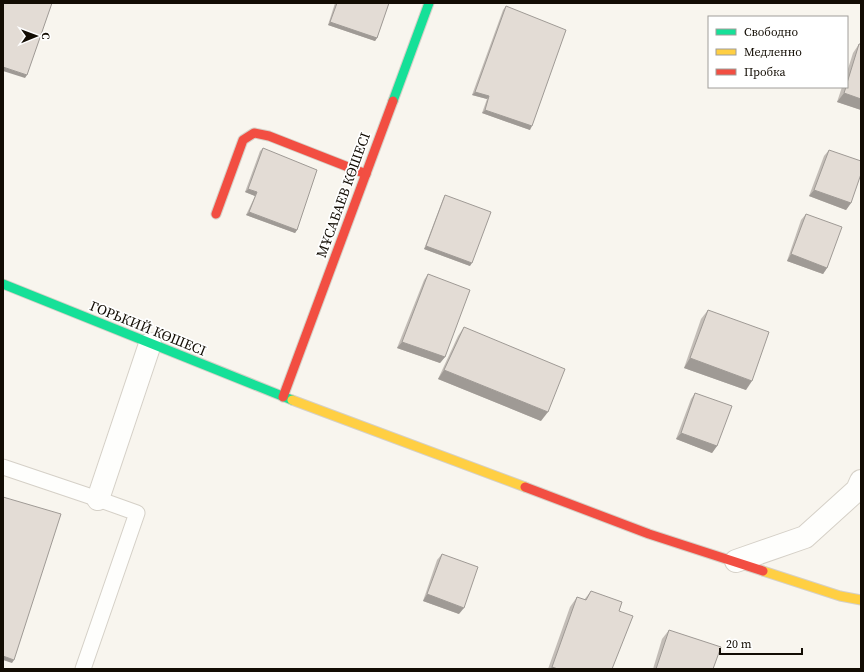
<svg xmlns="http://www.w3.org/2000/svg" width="864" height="672" viewBox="0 0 864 672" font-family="'Source Serif 4',serif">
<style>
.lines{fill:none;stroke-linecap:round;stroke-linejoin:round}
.lane-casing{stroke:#d5d0c7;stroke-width:17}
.street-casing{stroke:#d5d0c7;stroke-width:24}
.fast-casing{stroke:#d5d0c7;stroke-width:11}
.slow-casing{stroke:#d5d0c7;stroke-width:11}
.jam-casing{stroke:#d5d0c7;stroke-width:11}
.lane{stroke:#fefefc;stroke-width:15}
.street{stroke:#fefefc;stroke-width:22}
.fast{stroke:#16e098;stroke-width:9}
.slow{stroke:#ffcf43;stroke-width:9}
.jam{stroke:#f24e42;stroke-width:9}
.wall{fill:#c3bdb7}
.shaded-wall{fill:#9f9a95}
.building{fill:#e3dcd5;stroke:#9f9a95}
.labels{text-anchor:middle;stroke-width:3.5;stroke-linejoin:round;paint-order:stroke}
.street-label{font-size:14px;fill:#120c03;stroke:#fff}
</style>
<rect width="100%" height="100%" fill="#f8f5ee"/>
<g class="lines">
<g class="lane-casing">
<polyline id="lane" points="3,467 98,499 137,513 83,669"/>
</g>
<g class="street-casing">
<g id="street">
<polyline points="98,499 150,344"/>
<polyline points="736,561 805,537 857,490 861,481"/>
</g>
</g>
<g class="fast-casing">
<g id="fast">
<polyline points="393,101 429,3"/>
<polyline points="3,284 292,400"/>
</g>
</g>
<g class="slow-casing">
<g id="slow">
<polyline points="292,400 525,487"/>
<polyline points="763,571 840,596 861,600"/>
</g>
</g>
<g class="jam-casing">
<g id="jam">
<polyline points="216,214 243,140 254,133 269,136 366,174"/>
<polyline points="283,397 393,101"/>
<polyline points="525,487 649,534 763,571"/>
</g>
</g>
<use href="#lane" class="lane"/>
<use href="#street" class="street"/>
<use href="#fast" class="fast"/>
<use href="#slow" class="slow"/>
<use href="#jam" class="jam"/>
</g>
<g class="wall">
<polygon points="335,3 389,3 377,38 375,41 328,25"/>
<polygon points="506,6 530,130 482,113 487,99 472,95 503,10"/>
<polygon points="859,44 861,44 861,110 837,102 842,87 847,87 847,72 853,53"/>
<polygon points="263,148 297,230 295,233 246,215 255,196 245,192 260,151"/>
<polygon points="829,150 851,203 846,210 809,196 824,156"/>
<polygon points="445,195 470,266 424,249 443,199"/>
<polygon points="806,214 827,268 823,274 787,261 801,220"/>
<polygon points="428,274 445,357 440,363 397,348 424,280"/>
<polygon points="708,310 746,390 684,368 701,319"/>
<polygon points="464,327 541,421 438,379 458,336"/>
<polygon points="695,393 717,446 712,453 676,439 691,399"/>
<polygon points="442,554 459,614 423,601 437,560"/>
<polygon points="591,591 619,611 612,669 548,669 570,607 577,597 584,600"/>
<polygon points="669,630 713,669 653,669 662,639"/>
</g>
<g class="shaded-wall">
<polygon points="330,22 377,38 375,41 328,25"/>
<polygon points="3,67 27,75 25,78 3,71"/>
<polygon points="475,92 489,96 487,99 472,95"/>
<polygon points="844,93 861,99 861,110 837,102"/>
<polygon points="485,110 532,126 530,130 482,113"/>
<polygon points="248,189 257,192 255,196 245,192"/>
<polygon points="814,190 851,203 846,210 809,196"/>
<polygon points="249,212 297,230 295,233 246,215"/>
<polygon points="426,246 472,263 470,266 424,249"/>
<polygon points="791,254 827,268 823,274 787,261"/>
<polygon points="402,342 445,357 440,363 397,348"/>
<polygon points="690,358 752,381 746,390 684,368"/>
<polygon points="444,370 548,412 541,421 438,379"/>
<polygon points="681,433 717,446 712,453 676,439"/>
<polygon points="427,594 464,608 459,614 423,601"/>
<polygon points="3,656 14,660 12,663 3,660"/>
<polygon points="552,667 558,669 550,669"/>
</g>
<g class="building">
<polygon points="3,3 52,3 27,75 3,67"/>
<polygon points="337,3 389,3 377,38 330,22"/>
<polygon points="506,6 566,30 532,126 485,110 489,96 475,92"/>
<polygon points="859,44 861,44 861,99 844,93 846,87 847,87 847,83"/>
<polygon points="263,148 317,170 297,230 249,212 257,192 248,189"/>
<polygon points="829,150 861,161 861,174 851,203 814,190"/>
<polygon points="445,195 491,212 472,263 426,246"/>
<polygon points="806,214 842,227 827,268 791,254"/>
<polygon points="428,274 470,290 445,357 402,342"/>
<polygon points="708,310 769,332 752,381 690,358"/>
<polygon points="464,327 565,369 548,412 444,370"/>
<polygon points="695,393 732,406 717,446 681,433"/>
<polygon points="3,497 61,514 14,660 3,656"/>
<polygon points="442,554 478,567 464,608 427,594"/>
<polygon points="591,591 622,602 619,611 633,616 612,669 558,669 552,667 577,597 586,600"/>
<polygon points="669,630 721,647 713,669 656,669"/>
</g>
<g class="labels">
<g class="street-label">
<text transform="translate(343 195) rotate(-70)" y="5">МҰСАБАЕВ КӨШЕСІ</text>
<text transform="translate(148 328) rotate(22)" y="5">ГОРЬКИЙ КӨШЕСІ</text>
</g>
</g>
<rect width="864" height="672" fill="none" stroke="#120c03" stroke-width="8"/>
<rect x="708" y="16" width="140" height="72" fill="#ffffff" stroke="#a09e9a"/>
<rect x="716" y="29" width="20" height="6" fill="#16e098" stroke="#a09e9a"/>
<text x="744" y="36" font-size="12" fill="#120c03">Свободно</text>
<rect x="716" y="49" width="20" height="6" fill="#ffcf43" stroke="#a09e9a"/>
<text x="744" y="56" font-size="12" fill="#120c03">Медленно</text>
<rect x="716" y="69" width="20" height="6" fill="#f24e42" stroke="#a09e9a"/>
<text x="744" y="76" font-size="12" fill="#120c03">Пробка</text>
<g transform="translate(36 36) rotate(89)" stroke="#ffffff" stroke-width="3" paint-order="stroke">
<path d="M0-3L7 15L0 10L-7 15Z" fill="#120c03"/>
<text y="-6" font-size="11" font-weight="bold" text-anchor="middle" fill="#120c03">С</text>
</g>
<path d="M720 648v6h82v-6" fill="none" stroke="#120c03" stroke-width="2"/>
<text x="726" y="648" font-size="12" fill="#120c03" stroke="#ffffff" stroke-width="3" paint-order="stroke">20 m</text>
</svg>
